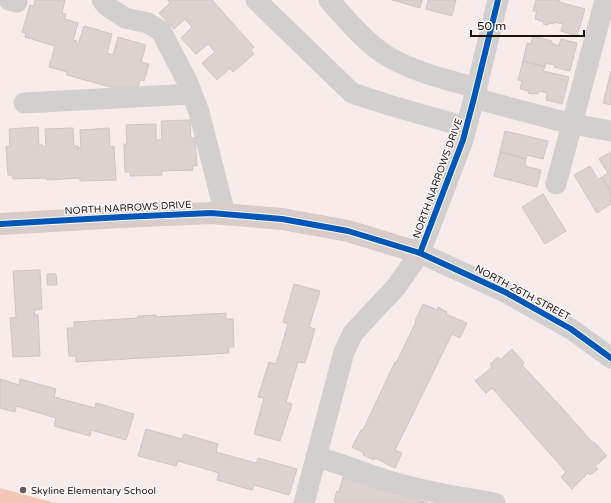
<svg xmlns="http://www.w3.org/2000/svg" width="611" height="503" viewBox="0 0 611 503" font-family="'Varela Round',sans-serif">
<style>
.green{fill:#f3c5b6}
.building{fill:#dcd2cf;stroke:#cec5c2}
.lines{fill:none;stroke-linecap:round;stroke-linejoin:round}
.minor{stroke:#d2d0cf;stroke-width:21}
.major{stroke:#d7ccca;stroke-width:22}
.cycleway-casing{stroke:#fffaf8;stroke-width:8}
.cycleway{stroke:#0057b8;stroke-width:6}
.poi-dot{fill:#69605d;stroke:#fffaf8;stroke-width:1.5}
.labels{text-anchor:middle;stroke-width:3;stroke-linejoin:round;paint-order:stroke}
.street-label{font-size:10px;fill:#1d1412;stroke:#fffaf8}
.poi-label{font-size:10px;fill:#1d1412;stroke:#fffaf8;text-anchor:start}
</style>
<rect width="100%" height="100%" fill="#f7ece9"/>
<polygon class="green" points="0,488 55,503 0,503"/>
<g class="building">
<polygon points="35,0 65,0 62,13 66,14 65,19 78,23 73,40 77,41 76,44 78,45 84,26 112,34 107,53 113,55 118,37 146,45 141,62 149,64 144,81 140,80 137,91 132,93 67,75 67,72 49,67 55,46 25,37 26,33 22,32 30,5 34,6"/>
<polygon points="168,0 212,0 254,47 251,50 254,54 233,72 230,68 217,80 202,63 215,52 208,44 196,54 181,38 192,27 185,19 174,29 159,13 170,3"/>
<polygon points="392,0 422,0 420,8"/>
<polygon points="428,0 456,0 452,16 426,9"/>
<polygon points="536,0 560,0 559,2 585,9 577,36 561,31 563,24 554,22 554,24 549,23 548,25 543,24 544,22 535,19 537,11 533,11"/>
<polygon points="533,36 552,41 551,43 559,46 561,39 577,43 570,71 554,67 555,65 546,63 545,67 523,61 527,43 531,44"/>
<polygon points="523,61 545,67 543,71 569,77 562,104 546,100 547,93 539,91 538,94 534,93 534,94 528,93 529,91 520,89 522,81 518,80"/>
<polygon points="611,71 611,105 603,103"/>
<polygon points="190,120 191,138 195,138 197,166 192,166 193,170 162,171 162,175 130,176 130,172 125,172 124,144 127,144 126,125 156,124 156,140 162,140 161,121"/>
<polygon points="38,127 39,145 43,145 43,147 46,147 45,129 73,128 74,146 78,146 78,148 81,148 80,130 109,128 110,147 114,146 116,180 80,181 80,178 47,180 46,178 13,179 12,175 8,175 6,146 10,146 9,129"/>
<polygon points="505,131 548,141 543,159 527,155 526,159 500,152"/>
<polygon points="500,152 526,159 525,166 541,170 537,187 494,176"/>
<polygon points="611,152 611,193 602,177 608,173 599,159"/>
<polygon points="590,166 598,179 602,177 611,193 611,204 597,213 574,175"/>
<polygon points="543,194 566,231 545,244 522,207"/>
<polygon points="40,270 42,309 34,310 35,315 38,315 40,356 13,357 10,318 16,317 13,271"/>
<polygon points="47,274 56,274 57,285 47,285"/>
<polygon points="294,284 320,291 309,327 315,329 305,363 298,362 286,402 292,404 280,441 254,434 264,398 258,397 269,362 276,364 288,324 283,322"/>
<polygon points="423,304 437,310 438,307 447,312 446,314 467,323 460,338 452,334 395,450 402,453 395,468 375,458 374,460 363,455 364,453 352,447 361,430 363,430 395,362 396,363 416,322 415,321"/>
<polygon points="226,313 226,319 233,319 234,347 228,347 229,353 76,362 76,356 69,356 67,328 74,328 74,322 138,318 138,316 156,315 156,317"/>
<polygon points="512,349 524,363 522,365 563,409 593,443 594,442 607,456 595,466 598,469 590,475 588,473 572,489 561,477 566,472 492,388 486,393 475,381 492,367 490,364 498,357 500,360"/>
<polygon points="0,379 19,385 20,379 56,389 54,397 95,408 96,403 134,414 126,440 91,430 90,436 54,426 56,418 16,406 15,412 0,408"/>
<polygon points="146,429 182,439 184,434 218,444 216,452 256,463 258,458 297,469 289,495 254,485 252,490 217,480 219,473 178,461 176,466 138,456"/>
<polygon points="343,477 362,483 362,484 428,503 336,503 334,501 337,491 339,492"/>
</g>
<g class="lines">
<g class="minor">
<polyline points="9,0 17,2"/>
<polyline points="102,0 107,6 125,18 148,23 161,31 188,83 199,112 225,214"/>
<polyline points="256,0 352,93 389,105 466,127"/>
<path d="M 329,0 C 346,19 363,40 384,54 C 410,71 447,80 477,88"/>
<polyline points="474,98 572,124 611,131"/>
<polyline points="24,103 192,94"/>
<polyline points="556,184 605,0"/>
<polyline points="420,253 505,292 571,329 611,358"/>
<path d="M 316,457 C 340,463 363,473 386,480 C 422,491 458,497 495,503"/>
<polyline points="304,503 344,352 353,333 396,287 420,253 463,140 474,98 498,0"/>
</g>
<polyline class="major" points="0,224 122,217 211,213 282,219 348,231 420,253"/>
<g class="cycleway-casing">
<g id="cycleway">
<polyline points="0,224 122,217 211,213 282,219 348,231 420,253 505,292 571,329 611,358"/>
<polyline points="420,253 463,140 474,98 498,0"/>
</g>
</g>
<use href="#cycleway" class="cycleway"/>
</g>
<circle class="poi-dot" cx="23" cy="490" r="4"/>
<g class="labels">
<g class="street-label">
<text transform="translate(437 178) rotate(-70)" y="4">NORTH NARROWS DRIVE</text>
<text transform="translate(128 207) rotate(-3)" y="4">NORTH NARROWS DRIVE</text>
<text transform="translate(523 292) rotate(28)" y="4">NORTH 26TH STREET</text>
</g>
<g class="poi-label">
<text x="31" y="494">Skyline Elementary School</text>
</g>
</g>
<path d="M471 30v6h113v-6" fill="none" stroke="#1d1412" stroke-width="2"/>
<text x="477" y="30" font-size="12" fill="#1d1412" stroke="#fffaf8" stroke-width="3" paint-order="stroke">50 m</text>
</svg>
